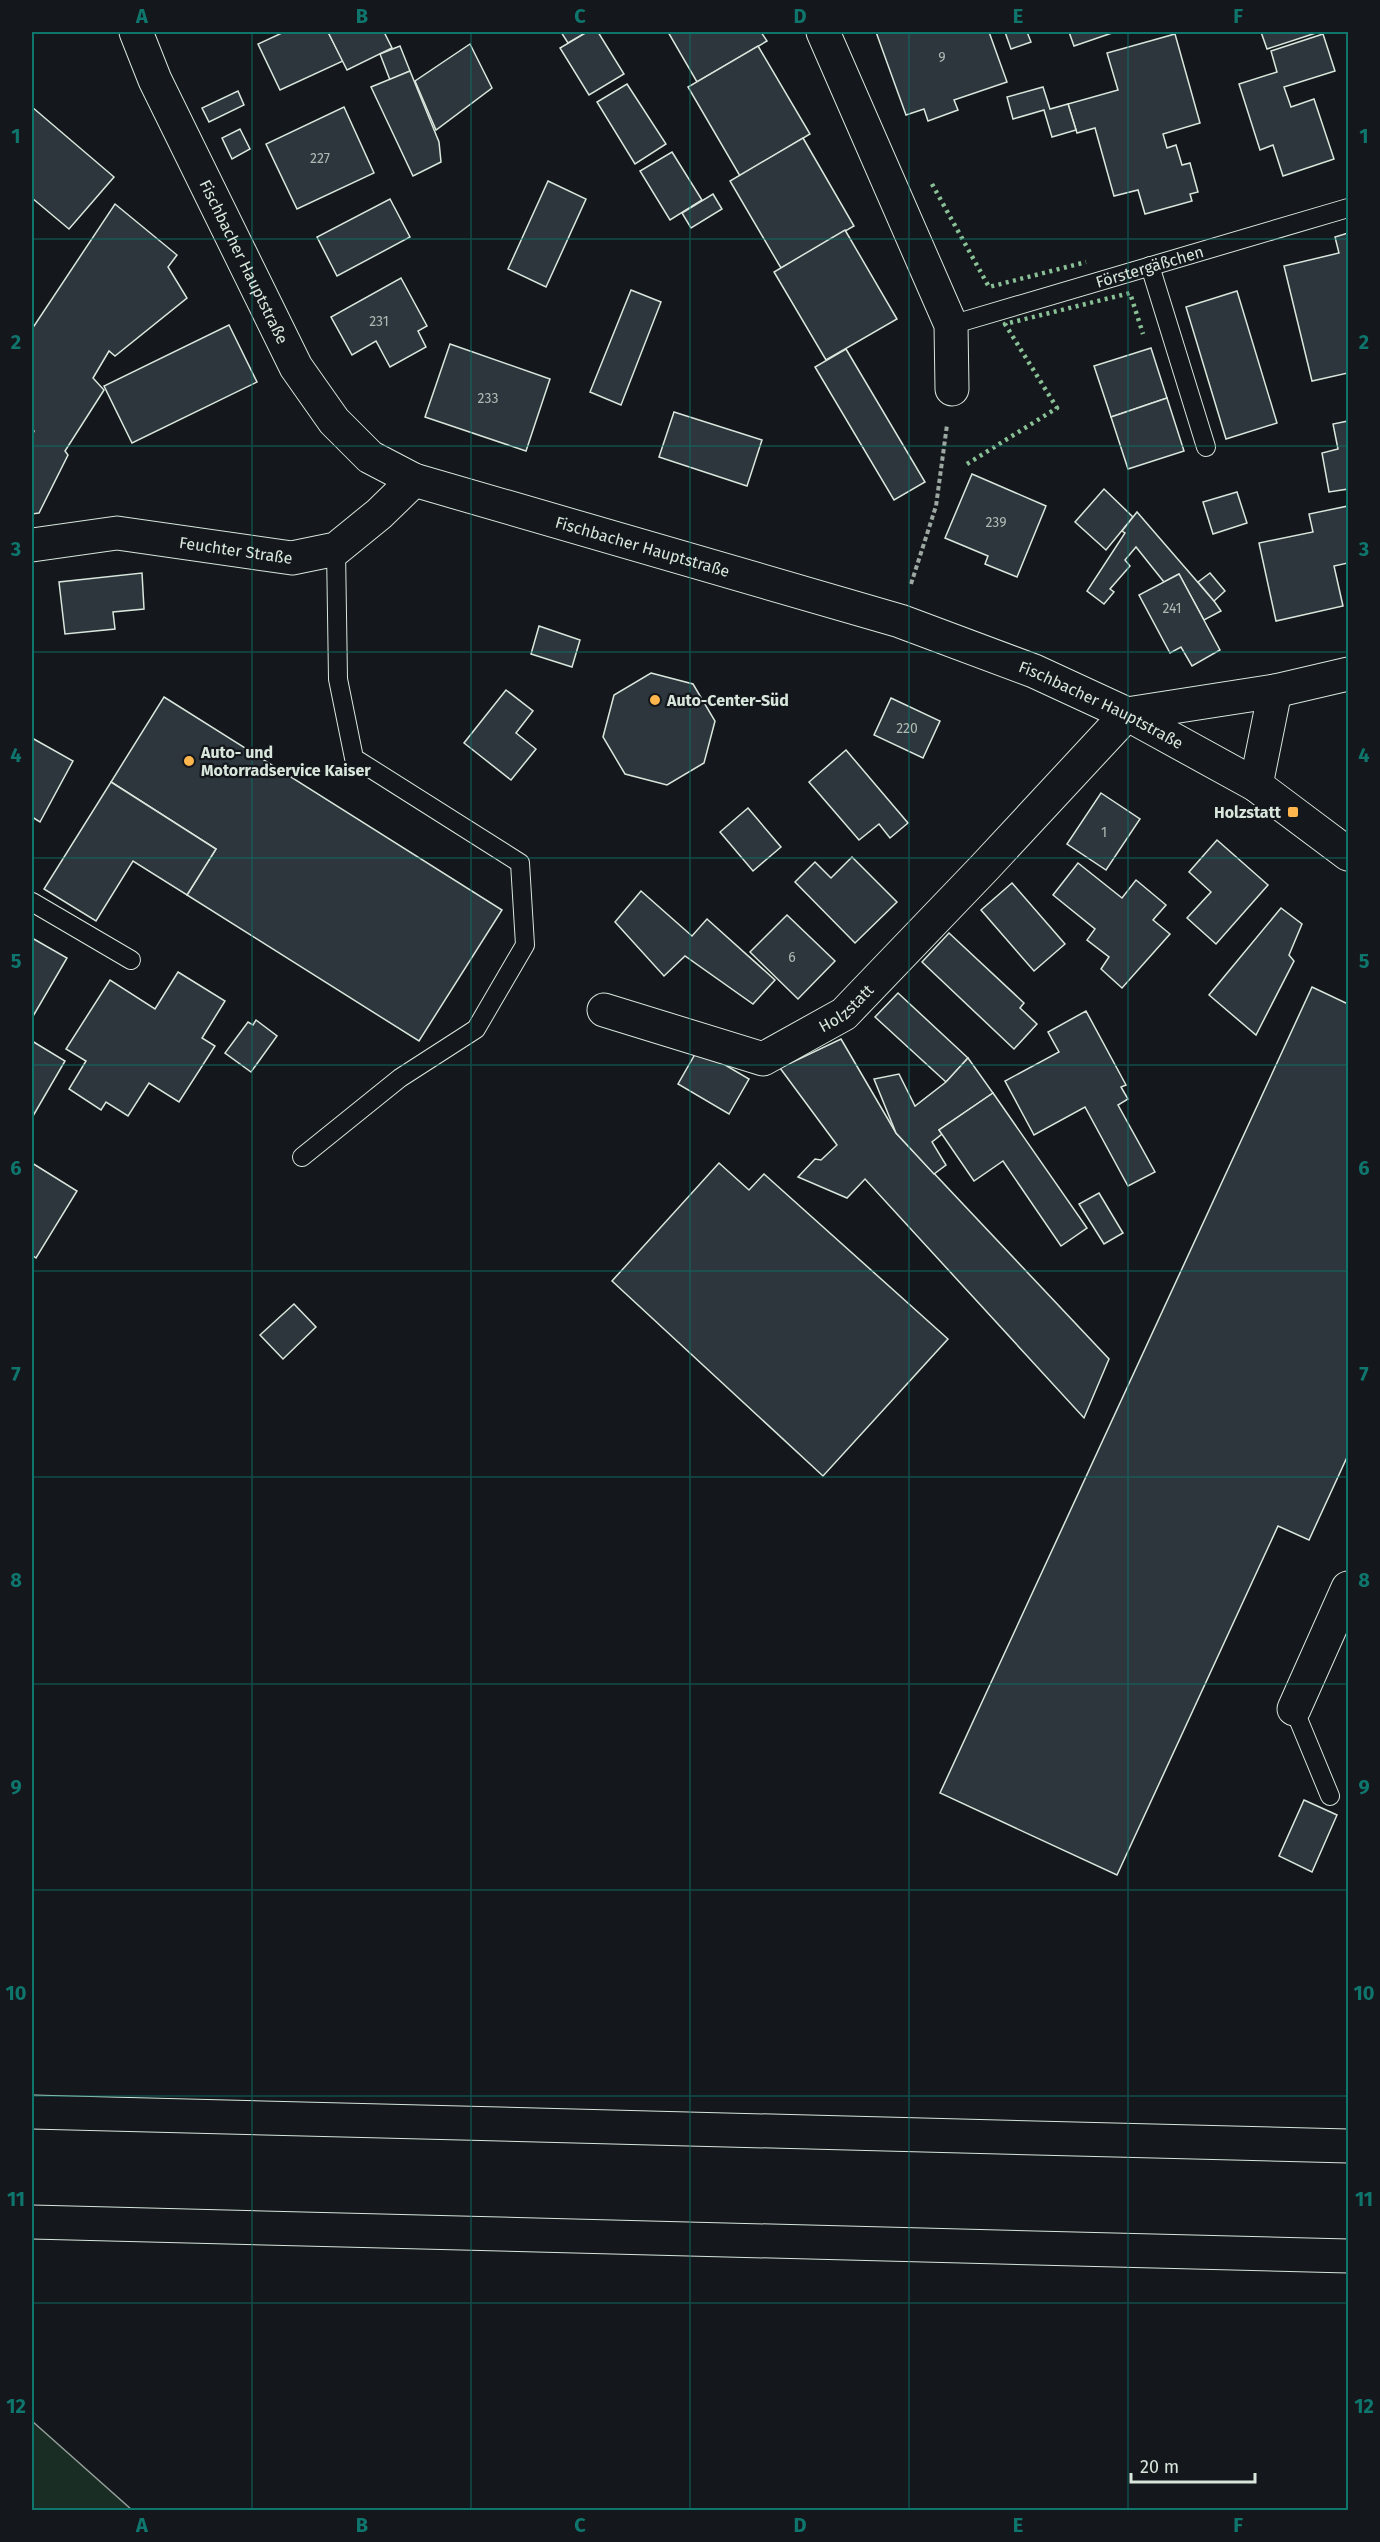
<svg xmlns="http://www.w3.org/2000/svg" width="1380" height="2542" viewBox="0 0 1380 2542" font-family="'Fira Sans',sans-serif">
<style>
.green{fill:#1a2d24;stroke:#939e99;stroke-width:1.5}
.building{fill:#2c363c;stroke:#d8e6dc;stroke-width:1.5}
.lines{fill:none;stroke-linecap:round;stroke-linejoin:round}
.lane-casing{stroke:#d8e6dc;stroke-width:20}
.street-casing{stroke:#d8e6dc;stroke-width:35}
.secondary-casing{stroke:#d8e6dc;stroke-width:35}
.highway-casing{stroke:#d8e6dc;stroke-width:35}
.path{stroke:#9da8a2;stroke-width:4;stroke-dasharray:4.5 3;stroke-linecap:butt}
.lane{stroke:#14181c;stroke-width:18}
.street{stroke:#14181c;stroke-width:33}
.secondary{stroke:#14181c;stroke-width:33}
.highway{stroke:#14181c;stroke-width:33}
.hedge{stroke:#8ac095;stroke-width:4.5;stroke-dasharray:3 4.5;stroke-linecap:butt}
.grid{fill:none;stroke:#0f766e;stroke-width:1.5;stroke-opacity:0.55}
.poi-dot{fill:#ffb74d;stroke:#14181c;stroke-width:2}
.labels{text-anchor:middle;stroke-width:4.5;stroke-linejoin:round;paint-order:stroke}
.number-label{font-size:14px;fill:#adbab4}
.street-label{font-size:16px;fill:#d8e6dc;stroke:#14181c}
.poi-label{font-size:16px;font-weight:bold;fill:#d8e6dc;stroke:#14181c;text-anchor:start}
.neatline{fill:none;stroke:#0f766e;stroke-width:2}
.grid-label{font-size:20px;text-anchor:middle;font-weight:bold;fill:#0f766e}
</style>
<rect width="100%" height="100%" fill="#14181c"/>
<polygon class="green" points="32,2421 132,2510 32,2510"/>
<g class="building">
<polygon points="284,32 328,32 343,61 280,90 258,44"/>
<polygon points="328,32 384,32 392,48 347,70"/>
<polygon points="561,32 587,32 568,43"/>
<polygon points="587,32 598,32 624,74 589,95 560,48"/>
<polygon points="668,32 761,32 767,41 697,82"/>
<polygon points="876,32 989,32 1007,82 954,100 958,110 928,121 924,109 906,115"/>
<polygon points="1005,32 1027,32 1031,42 1011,49"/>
<polygon points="1069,32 1115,32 1074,46"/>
<polygon points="1261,32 1319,32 1267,49"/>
<polygon points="1175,34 1200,123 1163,134 1167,148 1176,145 1182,165 1190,163 1198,192 1190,194 1192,201 1145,214 1138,190 1114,196 1095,128 1077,133 1068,104 1118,90 1107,53"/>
<polygon points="1323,34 1335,71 1284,87 1291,107 1314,99 1334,159 1283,176 1273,145 1260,150 1239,84 1277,72 1271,51"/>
<polygon points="470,44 492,88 436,130 415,81"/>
<polygon points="400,46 410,71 390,80 380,54"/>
<polygon points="758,46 810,134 740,176 688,87"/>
<polygon points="410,71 439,142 441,162 413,176 371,87"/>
<polygon points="627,84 666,144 635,164 597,102"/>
<polygon points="1043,87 1050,109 1068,104 1076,130 1052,137 1044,110 1013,119 1007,97"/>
<polygon points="238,91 244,105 209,122 202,108"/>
<polygon points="32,107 114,177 69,229 32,198"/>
<polygon points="344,107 374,173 297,209 266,144"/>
<polygon points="240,129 250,149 232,159 222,138"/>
<polygon points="803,138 854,226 781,268 730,181"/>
<polygon points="672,152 702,200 670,220 640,171"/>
<polygon points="548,181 586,199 546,287 508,269"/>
<polygon points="713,194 722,209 691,228 682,213"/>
<polygon points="390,199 410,237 337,276 317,237"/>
<polygon points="115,204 177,255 168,267 187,298 115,356 109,351 93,378 104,390 65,451 68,455 39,513 32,514 32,436 34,431 32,429 32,329"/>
<polygon points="845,230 897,319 826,360 774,272"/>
<polygon points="1348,233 1348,373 1312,381 1284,266 1339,253 1335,237"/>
<polygon points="401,278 427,326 418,331 426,347 390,367 376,341 352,355 331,317"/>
<polygon points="631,290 661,302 621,405 590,392"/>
<polygon points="1237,291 1277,423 1226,439 1186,307"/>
<polygon points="229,325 257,382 132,443 104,386"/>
<polygon points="450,344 550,379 526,451 425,417"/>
<polygon points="1151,348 1167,398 1111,417 1094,366"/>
<polygon points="846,349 925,482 894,500 815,367"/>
<polygon points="1167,398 1184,451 1128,469 1111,417"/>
<polygon points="674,412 762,440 747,486 659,457"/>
<polygon points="1348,421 1348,489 1329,492 1322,453 1338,449 1333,424"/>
<polygon points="972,474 1046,506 1017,577 985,564 988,556 945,538"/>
<polygon points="1104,489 1133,517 1106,550 1075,522"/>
<polygon points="1237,492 1247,523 1213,534 1203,502"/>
<polygon points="1348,506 1348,563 1334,566 1343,606 1276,621 1259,543 1313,532 1309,514"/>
<polygon points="1137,512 1214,601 1221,611 1204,620 1179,574 1164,582 1136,547 1125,560 1130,566 1110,589 1114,592 1104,604 1087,591 1125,533 1122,531"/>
<polygon points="142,573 144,609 113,612 115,629 65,634 59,582"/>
<polygon points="1210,573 1225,591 1214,601 1198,582"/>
<polygon points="1179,574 1220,650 1192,666 1181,647 1170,653 1139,595"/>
<polygon points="539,626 580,640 572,667 531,654"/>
<polygon points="651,673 693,684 715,721 704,763 667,785 625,774 603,737 614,695"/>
<polygon points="506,690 533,711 516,733 536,749 511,780 464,743"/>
<polygon points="164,697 502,910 419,1041 187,895 216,849 111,782"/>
<polygon points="891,698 940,721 923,758 874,735"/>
<polygon points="32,738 73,761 40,822 32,817"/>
<polygon points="846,750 908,823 890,838 879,824 859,840 809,782"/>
<polygon points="111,782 216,849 187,895 133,861 96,921 44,889"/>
<polygon points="1101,793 1140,819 1106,870 1067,844"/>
<polygon points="748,808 781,847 753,871 720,832"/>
<polygon points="1217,840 1268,885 1216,944 1187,918 1211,892 1189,872"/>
<polygon points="852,857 897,902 855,943 795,882 815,862 831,878"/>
<polygon points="1078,863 1122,898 1136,880 1166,905 1153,920 1170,934 1122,988 1101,969 1109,957 1087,940 1095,929 1053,895"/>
<polygon points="1012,883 1065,944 1034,971 981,910"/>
<polygon points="641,891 692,936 707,919 775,980 753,1004 685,956 664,976 615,922"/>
<polygon points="1281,908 1302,924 1289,955 1294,961 1256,1035 1209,995"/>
<polygon points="787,915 835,961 798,999 750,952"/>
<polygon points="949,933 1024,1003 1020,1008 1037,1024 1014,1049 922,962"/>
<polygon points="32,938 67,958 32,1018"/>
<polygon points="178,972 225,1001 202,1038 215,1046 179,1102 149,1083 128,1116 106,1102 101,1110 69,1089 86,1061 66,1049 110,980 155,1009"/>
<polygon points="1312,987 1348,1004 1348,1455 1309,1540 1278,1526 1117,1875 940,1793"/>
<polygon points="898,993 968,1058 946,1082 875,1017"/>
<polygon points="1086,1011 1126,1085 1121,1087 1128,1099 1118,1105 1155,1172 1128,1186 1085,1107 1034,1135 1005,1081 1059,1052 1048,1032"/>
<polygon points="256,1020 277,1036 251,1072 225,1053 248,1022 253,1025"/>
<polygon points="841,1039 896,1133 1109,1359 1084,1418 865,1179 847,1198 798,1177 815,1159 821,1160 837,1145 780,1068"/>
<polygon points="32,1041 65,1061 33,1116 32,1115"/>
<polygon points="698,1049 749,1079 729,1114 678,1084"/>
<polygon points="968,1058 993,1093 939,1130 942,1134 932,1142 946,1165 934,1174 896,1133 874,1079 899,1074 915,1106 946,1082"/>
<polygon points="993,1093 1087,1228 1061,1246 1003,1161 974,1181 939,1130"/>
<polygon points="32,1163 77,1191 36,1258 32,1255"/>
<polygon points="719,1163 749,1190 764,1174 948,1339 823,1476 612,1281"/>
<polygon points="1099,1193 1123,1233 1104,1244 1079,1204"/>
<polygon points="294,1304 316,1327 283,1359 260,1335"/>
<polygon points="1304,1800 1337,1815 1312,1872 1279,1856"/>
</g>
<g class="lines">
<g class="lane-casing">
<g id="lane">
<polyline points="1150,266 1206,447"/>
<path id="s1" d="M 951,325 L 1348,208"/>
<polyline points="32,902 131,960"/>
<polyline points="302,1157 400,1078 476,1029 525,945 520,863 354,758 338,679 336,549"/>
<polyline points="1294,1709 1330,1796"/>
</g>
</g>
<g class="street-casing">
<g id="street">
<polyline points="823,32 951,325 952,389"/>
<path id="s2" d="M 32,545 L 117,533 L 292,558 L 336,549 L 379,514 L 414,480"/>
<polyline points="1256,785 1275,691"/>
<path id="s3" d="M 604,1010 L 763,1059 L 844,1014 L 984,868 L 1127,714 L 1275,691 L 1348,674"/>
<polyline points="1294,1709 1348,1588"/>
</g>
</g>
<g class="secondary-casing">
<g id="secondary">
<path id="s4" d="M 136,32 L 155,80 L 296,367 L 334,421 L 370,457 L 414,480 L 900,621 L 1034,671 L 1127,714 L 1256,785 L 1348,854"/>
</g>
</g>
<g class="highway-casing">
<g id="highway">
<polyline points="32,2112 1348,2146"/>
<polyline points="32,2222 1348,2256"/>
</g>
</g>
<polyline class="path" points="911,584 936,506 947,425"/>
<use href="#lane" class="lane"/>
<use href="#street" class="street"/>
<use href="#secondary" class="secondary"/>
<use href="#highway" class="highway"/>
<g class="hedge">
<polyline points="932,184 989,287 1086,262"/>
<polyline points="967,464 1057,408 1005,324 1130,293 1143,334"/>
</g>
</g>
<path class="grid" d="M 252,32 L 252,2510M 471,32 L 471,2510M 690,32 L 690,2510M 909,32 L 909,2510M 1128,32 L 1128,2510M 32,239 L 1348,239M 32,446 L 1348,446M 32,652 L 1348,652M 32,858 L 1348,858M 32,1065 L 1348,1065M 32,1271 L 1348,1271M 32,1477 L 1348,1477M 32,1684 L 1348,1684M 32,1890 L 1348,1890M 32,2096 L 1348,2096M 32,2303 L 1348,2303"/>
<g class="poi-dot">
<circle cx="655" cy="700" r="6"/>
<circle cx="189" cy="761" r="6"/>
<rect x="1287" y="806" width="12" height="12" rx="3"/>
</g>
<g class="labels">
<g class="number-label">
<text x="942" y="62">9</text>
<text x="320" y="163">227</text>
<text x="379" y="326">231</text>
<text x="488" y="403">233</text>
<text x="996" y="527">239</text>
<text x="1172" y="613">241</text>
<text x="907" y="733">220</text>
<text x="1104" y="837">1</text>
<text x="792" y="962">6</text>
</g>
<g class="street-label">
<text dy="6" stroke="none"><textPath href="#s4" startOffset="254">Fischbacher Hauptstraße</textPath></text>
<text dy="6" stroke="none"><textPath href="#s1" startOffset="207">Förstergäßchen</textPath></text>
<text dy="6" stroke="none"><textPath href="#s4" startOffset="776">Fischbacher Hauptstraße</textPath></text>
<text dy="6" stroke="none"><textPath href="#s2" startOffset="206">Feuchter Straße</textPath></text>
<text dy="6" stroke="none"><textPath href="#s4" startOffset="1262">Fischbacher Hauptstraße</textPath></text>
<text dy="6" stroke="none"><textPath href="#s3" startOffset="264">Holzstatt</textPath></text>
</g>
<g class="poi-label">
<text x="667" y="706">Auto-Center-Süd</text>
<text x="201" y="758">Auto- und<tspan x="201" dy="18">Motorradservice Kaiser</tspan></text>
<text x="1281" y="818" text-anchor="end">Holzstatt</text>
</g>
</g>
<rect width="1380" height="2542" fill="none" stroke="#14181c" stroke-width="66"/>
<path d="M1131 2473v9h124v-9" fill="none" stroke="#d8e6dc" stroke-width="3"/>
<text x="1140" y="2473" font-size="18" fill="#d8e6dc" stroke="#14181c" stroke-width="4.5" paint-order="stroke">20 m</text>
<rect x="33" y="33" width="1314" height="2476" class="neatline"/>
<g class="grid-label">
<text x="142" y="23">A</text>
<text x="362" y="23">B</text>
<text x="580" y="23">C</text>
<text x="800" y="23">D</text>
<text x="1018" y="23">E</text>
<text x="1238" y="23">F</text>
<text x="16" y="143">1</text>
<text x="1364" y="143">1</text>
<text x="16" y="349">2</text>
<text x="1364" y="349">2</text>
<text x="16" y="556">3</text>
<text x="1364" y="556">3</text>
<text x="16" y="762">4</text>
<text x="1364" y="762">4</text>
<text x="16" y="968">5</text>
<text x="1364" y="968">5</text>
<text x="16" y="1175">6</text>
<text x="1364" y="1175">6</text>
<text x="16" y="1381">7</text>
<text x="1364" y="1381">7</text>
<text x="16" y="1587">8</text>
<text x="1364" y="1587">8</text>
<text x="16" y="1794">9</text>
<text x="1364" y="1794">9</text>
<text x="16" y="2000">10</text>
<text x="1364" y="2000">10</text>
<text x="16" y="2206">11</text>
<text x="1364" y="2206">11</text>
<text x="16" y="2413">12</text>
<text x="1364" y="2413">12</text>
<text x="142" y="2532">A</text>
<text x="362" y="2532">B</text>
<text x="580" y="2532">C</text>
<text x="800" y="2532">D</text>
<text x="1018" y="2532">E</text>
<text x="1238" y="2532">F</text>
</g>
</svg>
